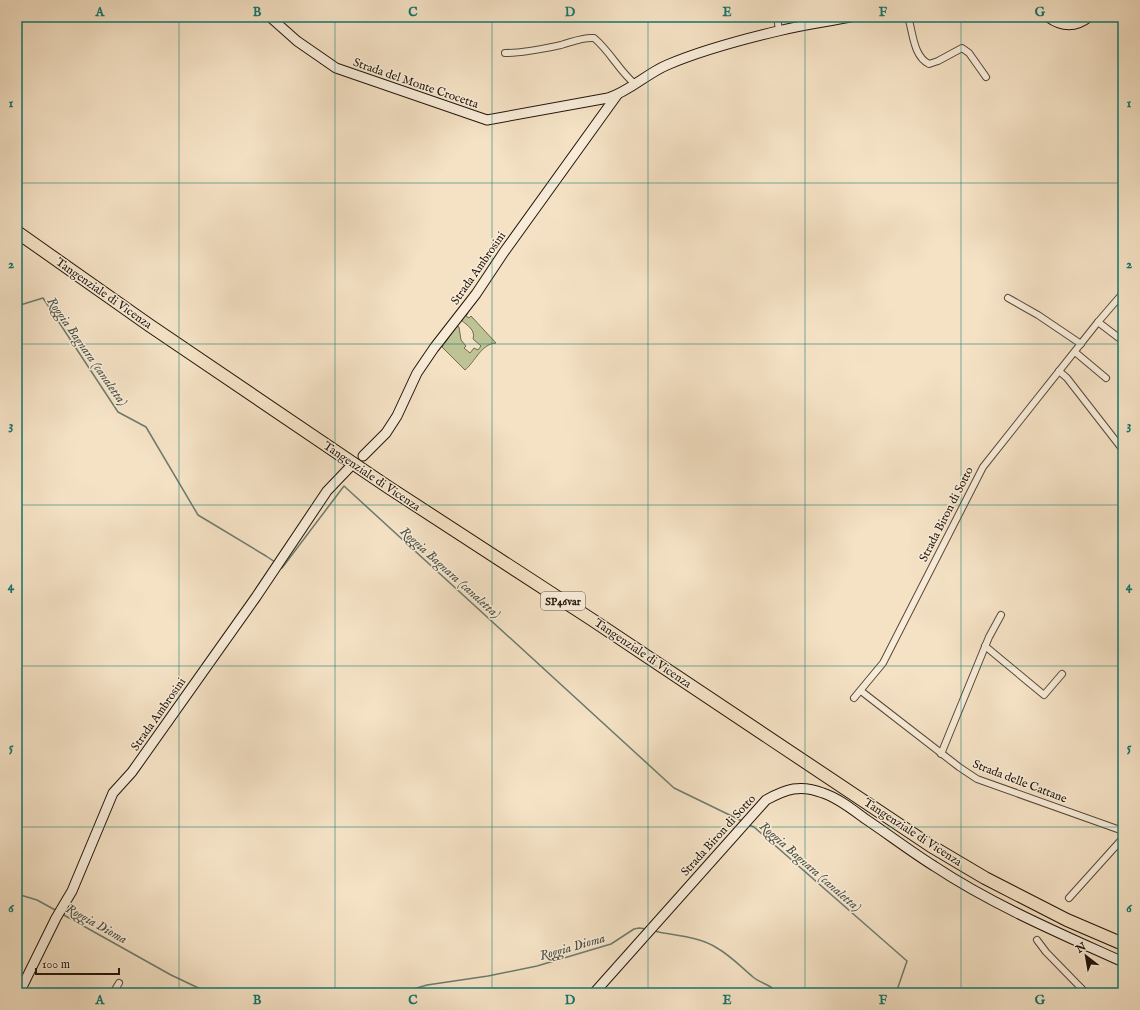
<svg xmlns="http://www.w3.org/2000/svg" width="1140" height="1010" viewBox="0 0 1140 1010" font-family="'IM FELL English',serif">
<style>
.green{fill:#bdc394;stroke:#706c4f}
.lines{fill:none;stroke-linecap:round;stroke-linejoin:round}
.stream{stroke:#6c7b6d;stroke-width:1.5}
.street-casing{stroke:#574839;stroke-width:8}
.secondary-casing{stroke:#22150a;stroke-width:11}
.highway-casing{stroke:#22150a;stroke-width:14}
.street{stroke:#f8ecd9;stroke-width:6}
.secondary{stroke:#f8ecd9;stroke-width:9}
.highway{stroke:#f5e2c5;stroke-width:12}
.grid{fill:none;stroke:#0f766e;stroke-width:1;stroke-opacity:0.55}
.labels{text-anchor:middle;stroke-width:3;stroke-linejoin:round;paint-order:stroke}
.shield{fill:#f8ecd9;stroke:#625648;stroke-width:1}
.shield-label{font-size:11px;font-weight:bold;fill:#22150a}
.street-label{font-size:12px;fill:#22150a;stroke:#f8ecd9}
.water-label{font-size:13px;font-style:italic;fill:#4d5044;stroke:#f8ecd9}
.neatline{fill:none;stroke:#0f766e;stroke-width:1.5}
.grid-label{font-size:13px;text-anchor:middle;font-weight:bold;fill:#0f766e}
</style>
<rect width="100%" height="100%" fill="#f5e2c5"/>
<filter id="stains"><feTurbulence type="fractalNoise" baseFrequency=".005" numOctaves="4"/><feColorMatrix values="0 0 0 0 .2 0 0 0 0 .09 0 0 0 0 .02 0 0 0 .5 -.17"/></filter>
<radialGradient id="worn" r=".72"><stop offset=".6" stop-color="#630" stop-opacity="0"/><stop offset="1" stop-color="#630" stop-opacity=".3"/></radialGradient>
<path class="green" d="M 467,312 L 468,313 L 466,316 L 469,318 L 471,316 L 496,343 C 481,344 475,362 465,370 L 442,347 L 457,326 L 459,327 L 461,340 L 466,346 L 464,348 L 470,353 L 474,348 L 478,350 L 481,346 L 473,339 C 476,330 467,325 461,320 Z"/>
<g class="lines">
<g class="stream">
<polyline points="17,306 43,298 118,412 146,427 198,515 266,556 275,562"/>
<polyline points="281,567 282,568 344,486 674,788 742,821"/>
<polyline points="749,825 754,827 907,961 896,993"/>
<polyline points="17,894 37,900 57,911"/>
<polyline points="62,914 171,975 209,993"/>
<path d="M 654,931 C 675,936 698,936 717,948 C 731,956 741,967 753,977 C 761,984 771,984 778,993"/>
<polyline points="400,993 427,985 488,976 537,966 611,944 634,929 639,928 647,929"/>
</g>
<g class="street-casing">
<g id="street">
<polyline points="777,17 779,30"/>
<path d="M 908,17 C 913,32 913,56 929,64 L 938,61 L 962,48 L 969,53 L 986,77"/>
<path d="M 505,53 C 524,53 542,49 561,45 C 572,42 582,37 594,38 C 610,51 619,71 635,84"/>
<polyline points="1008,298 1038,315 1081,344"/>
<polyline points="1098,322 1123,341"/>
<polyline points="1075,352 1106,378"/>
<polyline points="1059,371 1067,378 1123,450"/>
<polyline points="985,646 1044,695 1062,674"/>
<polyline points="861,691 959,767 977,779 1123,831"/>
<polyline points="854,698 883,663 983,467 1098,322 1123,293"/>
<polyline points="941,754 989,637 1001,615"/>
<polyline points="1069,898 1123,838"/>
<polyline points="1037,940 1046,952 1086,993"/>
<polyline points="113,993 119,983"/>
</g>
</g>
<g class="secondary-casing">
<g id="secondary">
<path d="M 270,17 L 297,41 L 336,68 L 487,120 L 608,98 C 630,91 646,74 667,65 C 702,50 740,40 778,31 C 802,25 826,22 850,17"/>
<path d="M 1048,17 C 1062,27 1075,28 1089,17"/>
<polyline points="363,456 386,433 397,416 417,373 434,348 476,294 504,252 617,95"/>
<polyline points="18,993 23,985 56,918 72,891 113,793 132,772 256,597 327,491 349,468"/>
<path d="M 594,993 L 766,800 C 786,789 800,784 823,793 C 838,798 852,809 864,818 C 888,834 910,851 934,866 C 993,905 1059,933 1123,962"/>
</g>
</g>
<g class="highway-casing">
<polyline id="highway" points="17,232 149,325 388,487 591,619 931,846 985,878 1067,920 1123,944"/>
</g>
<use href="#street" class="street"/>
<use href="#secondary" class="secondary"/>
<use href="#highway" class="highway"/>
</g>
<path class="grid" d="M 179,17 L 179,993M 335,17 L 335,993M 492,17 L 492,993M 648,17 L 648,993M 805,17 L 805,993M 961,17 L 961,993M 17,183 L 1123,183M 17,344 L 1123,344M 17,505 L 1123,505M 17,666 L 1123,666M 17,827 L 1123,827"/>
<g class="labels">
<rect class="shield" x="541" y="592" width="44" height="18" rx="3"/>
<g class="shield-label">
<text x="563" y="605">SP46var</text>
</g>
<g class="street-label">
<text transform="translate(416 83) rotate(19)" y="4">Strada del Monte Crocetta</text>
<text transform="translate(478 268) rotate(-55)" y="4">Strada Ambrosini</text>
<text transform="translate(104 293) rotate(35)" y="4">Tangenziale di Vicenza</text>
<text transform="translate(372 476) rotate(34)" y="4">Tangenziale di Vicenza</text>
<text transform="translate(946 514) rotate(-63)" y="4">Strada Biron di Sotto</text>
<text transform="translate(643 653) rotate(34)" y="4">Tangenziale di Vicenza</text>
<text transform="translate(158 714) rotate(-55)" y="4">Strada Ambrosini</text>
<text transform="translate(1020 781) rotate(21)" y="4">Strada delle Cattane</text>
<text transform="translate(913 832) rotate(33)" y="4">Tangenziale di Vicenza</text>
<text transform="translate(718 835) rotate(-48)" y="4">Strada Biron di Sotto</text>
</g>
<g class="water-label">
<text transform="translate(88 351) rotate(55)" y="5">Roggia Bagnara (canaletta)</text>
<text transform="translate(451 572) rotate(42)" y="5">Roggia Bagnara (canaletta)</text>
<text transform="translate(811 866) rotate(41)" y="5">Roggia Bagnara (canaletta)</text>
<text transform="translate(97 923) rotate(29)" y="5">Roggia Dioma</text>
<text transform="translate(572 946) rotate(-16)" y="5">Roggia Dioma</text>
</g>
</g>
<rect width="1140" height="1010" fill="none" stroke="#f5e2c5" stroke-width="44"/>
<g transform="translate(1086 956) rotate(329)" stroke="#f8ecd9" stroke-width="3" paint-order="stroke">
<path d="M0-3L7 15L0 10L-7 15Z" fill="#22150a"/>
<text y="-6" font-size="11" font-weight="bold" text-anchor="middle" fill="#22150a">N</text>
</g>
<path d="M36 968v6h83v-6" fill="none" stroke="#22150a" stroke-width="2"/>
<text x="42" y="968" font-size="12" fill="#22150a" stroke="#f8ecd9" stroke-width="3" paint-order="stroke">100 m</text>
<rect x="22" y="22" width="1096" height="966" class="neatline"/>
<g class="grid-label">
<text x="100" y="16">A</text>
<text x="257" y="16">B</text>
<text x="413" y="16">C</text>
<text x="570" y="16">D</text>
<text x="727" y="16">E</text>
<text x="883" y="16">F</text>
<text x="1040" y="16">G</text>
<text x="11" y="107">1</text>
<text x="1129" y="107">1</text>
<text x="11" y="268">2</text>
<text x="1129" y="268">2</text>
<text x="11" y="429">3</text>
<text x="1129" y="429">3</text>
<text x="11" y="590">4</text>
<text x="1129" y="590">4</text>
<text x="11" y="751">5</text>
<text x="1129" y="751">5</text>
<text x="11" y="912">6</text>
<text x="1129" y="912">6</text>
<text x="100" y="1004">A</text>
<text x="257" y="1004">B</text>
<text x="413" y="1004">C</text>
<text x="570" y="1004">D</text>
<text x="727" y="1004">E</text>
<text x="883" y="1004">F</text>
<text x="1040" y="1004">G</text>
</g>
<rect width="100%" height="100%" filter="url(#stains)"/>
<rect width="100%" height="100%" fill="url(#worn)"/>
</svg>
